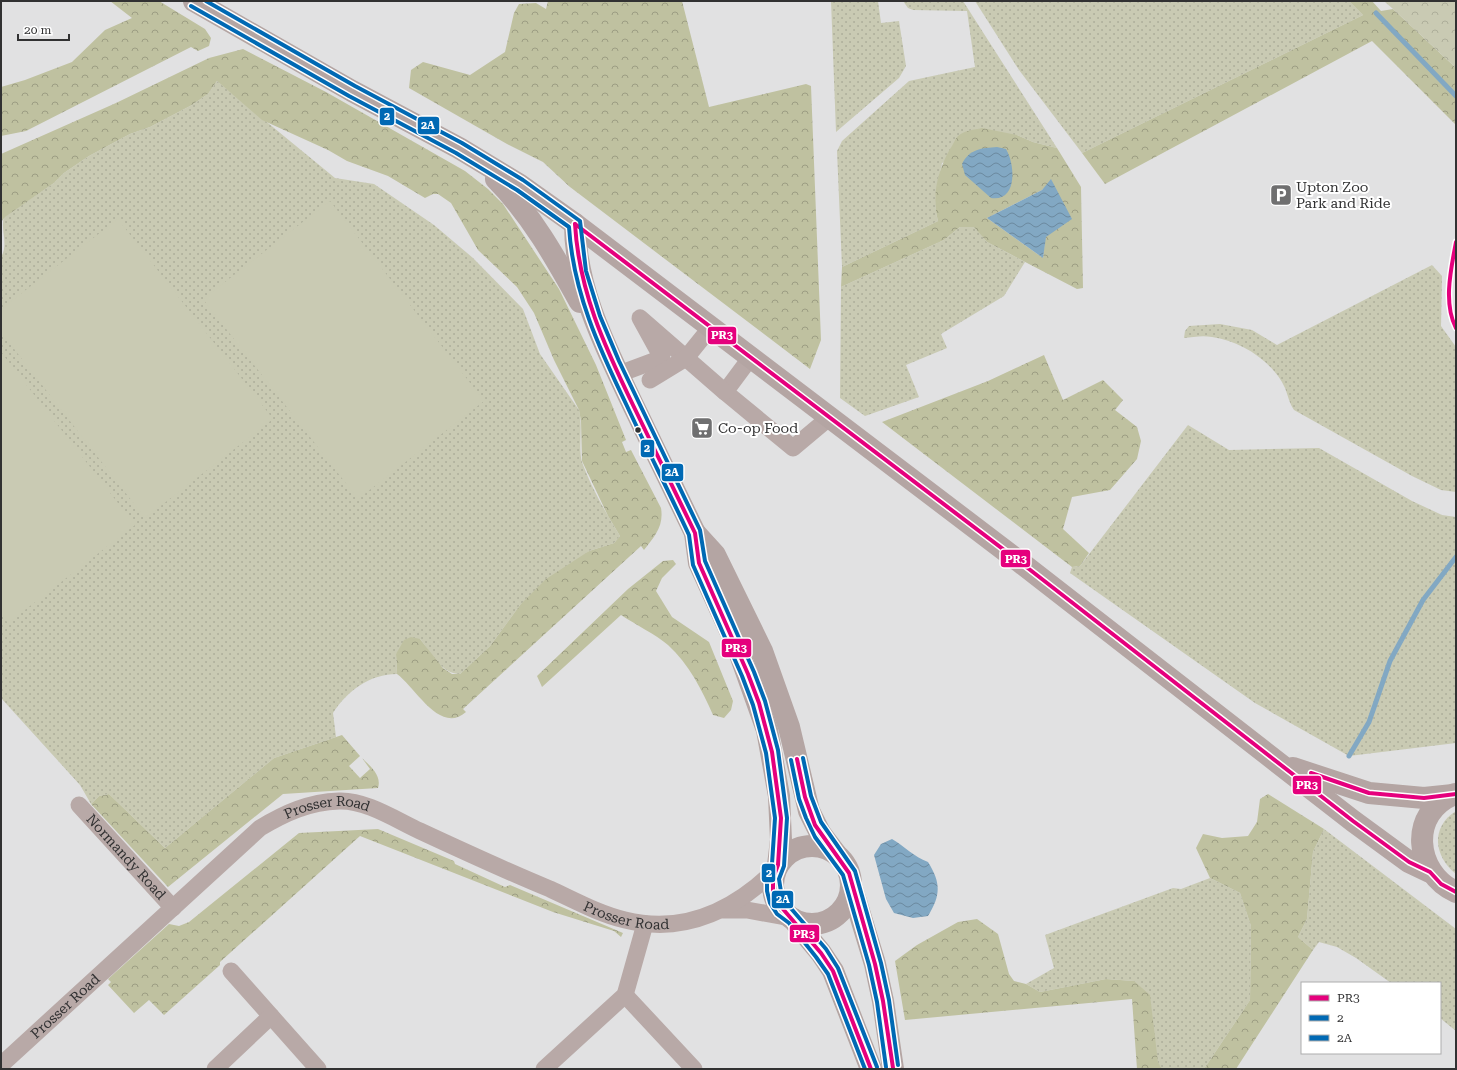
<svg xmlns="http://www.w3.org/2000/svg" width="1457" height="1070" viewBox="0 0 1457 1070" font-family="'Roboto Serif',serif">
<style>
.grass{fill:url(#grass-dots)}
.forest{fill:url(#forest-crowns);fill-rule:evenodd}
.park{fill:url(#park-crowns)}
.pitch{fill:#c9cab3}
.water{fill:url(#water-waves)}
.lines{fill:none;stroke-linecap:round;stroke-linejoin:round}
.stream{stroke:#82a8c3;stroke-width:5}
.street{stroke:#b8a9a7;stroke-width:17}
.highway{stroke:#b4a5a3;stroke-width:22}
.bus-1-casing{stroke:#fff;stroke-width:7}
.bus-2-casing{stroke:#fff;stroke-width:7}
.bus-3-casing{stroke:#fff;stroke-width:7}
.bus-1{stroke:#e5007d;stroke-width:4}
.bus-2{stroke:#0069b4;stroke-width:4}
.bus-3{stroke:#0069b4;stroke-width:4}
.bus-dot{fill:#313132;stroke:#fff;stroke-width:1.5}
.labels{text-anchor:middle;stroke-width:4;stroke-linejoin:round;paint-order:stroke}
.poi-label{font-size:14px;fill:#313132;stroke:#fff;text-anchor:start}
.street-label{font-size:14px;fill:#313132;stroke:#fff}
.line-badge{stroke:#fff;stroke-width:1.5}
.badge-label{font-size:11px;text-anchor:middle;font-weight:bold;fill:#fff}
</style>
<defs>
<pattern id="grass-dots" width="8" height="8" patternUnits="userSpaceOnUse"><rect width="8" height="8" fill="#c9cab3"/><path d="M2 2h.1M6 6h.1" fill="none" stroke="#adae9a" stroke-width="1.8" stroke-linecap="round"/></pattern>
<pattern id="forest-crowns" width="20" height="18" patternUnits="userSpaceOnUse"><rect width="20" height="18" fill="#bfc1a0"/><path d="M2 6a3 3 0 1 1 6 0M12 15a3 3 0 1 1 6 0" fill="none" stroke="#9c9d83"/></pattern>
<pattern id="park-crowns" width="20" height="18" patternUnits="userSpaceOnUse"><rect width="20" height="18" fill="#c9cab3"/><path d="M2 6a3 3 0 1 1 6 0M12 15a3 3 0 1 1 6 0" fill="none" stroke="#adae9a"/></pattern>
<pattern id="water-waves" width="16" height="10" patternUnits="userSpaceOnUse"><rect width="16" height="10" fill="#82a8c3"/><path d="M0 5q4-4 8 0t8 0" fill="none" stroke="#6b899f"/></pattern>
</defs>
<rect width="100%" height="100%" fill="#e1e1e2"/>
<g class="grass">
<polygon points="831,1 878,1 881,23 899,21 906,66 899,78 836,132"/>
<path d="M 903,1 L 963,1 L 1057,148 L 1033,142 L 1017,135 L 942,163 C 938,183 932,200 938,221 L 842,267 L 837,151 L 842,141 L 909,81 L 975,67 L 967,11 L 913,10 L 908,8 Z"/>
<polygon points="975,1 1349,1 1363,15 1082,153 1019,70"/>
<path d="M 217,81 L 335,178 L 374,184 L 434,225 L 473,258 L 523,309 L 540,354 L 579,410 C 583,426 578,449 582,462 C 590,485 607,515 620,536 L 614,543 L 589,551 L 520,605 L 490,646 L 460,674 C 441,674 431,652 420,639 L 396,654 L 397,674 C 370,674 347,691 333,713 L 336,737 L 274,758 L 165,848 L 109,794 L 99,796 L 91,804 L 80,785 L 1,698 L 1,257 C 9,244 0,230 4,217 L 54,183 L 64,173 L 89,156 L 130,134 L 150,127 L 192,105 L 208,94 Z"/>
<polygon points="974,226 987,242 1025,262 1004,296 941,334 947,348 906,365 919,397 865,416 840,398 841,287 944,240 960,227"/>
<path d="M 1432,265 L 1442,276 L 1441,326 L 1456,347 L 1456,492 L 1441,490 L 1412,476 L 1294,410 C 1289,403 1288,395 1285,388 C 1272,360 1240,341 1212,337 C 1203,335 1193,337 1184,338 L 1185,331 L 1189,326 L 1220,324 L 1252,330 L 1277,345 Z"/>
<polygon points="1188,425 1229,450 1319,448 1412,501 1442,515 1456,517 1456,743 1349,756 1255,703 1070,573 1072,567 1080,566"/>
<path d="M 1456,811 L 1456,874 C 1434,857 1430,827 1456,811 Z"/>
<polygon points="1324,829 1456,929 1456,1031 1440,1018 1440,983 1391,983 1356,958 1337,947 1319,942 1313,950 1298,937 1307,919 1313,852"/>
<polygon points="1210,878 1240,893 1251,926 1250,1000 1204,1069 1162,1069 1158,1063 1134,981 1106,979 1040,992 1026,984 1054,968 1045,935 1173,888 1181,889"/>
</g>
<g class="forest">
<polygon points="110,1 159,1 205,29 211,38 209,46 198,51 191,47 26,131 1,136 1,87 25,80 72,62 105,30 132,18"/>
<polygon points="548,1 682,1 709,107 806,84 811,86 821,340 810,369 570,187 543,162 507,144 409,88 411,70 423,62 470,75 505,52 514,13 519,4 536,3 546,9"/>
<polygon points="1349,1 1372,1 1381,11 1393,9 1456,68 1456,125 1372,41 1105,184 1082,153 1363,15"/>
<path d="M 243,49 L 326,92 L 465,171 L 488,189 L 503,204 L 559,289 L 596,365 L 626,440 L 622,442 L 626,452 L 631,450 L 661,508 C 664,526 655,536 644,550 L 641,546 L 463,709 L 466,712 C 440,735 416,688 397,674 L 396,654 L 404,640 L 411,637 L 420,639 L 443,668 L 452,674 L 460,674 L 490,646 L 520,605 L 546,579 L 589,551 L 614,543 L 620,536 L 608,516 L 582,461 L 581,421 L 579,410 L 554,360 L 534,313 L 517,287 L 478,250 L 451,203 L 438,194 L 433,194 L 425,198 L 388,176 L 347,161 L 328,150 L 262,120 L 217,81 L 208,94 L 192,105 L 150,127 L 130,134 L 89,156 L 64,173 L 54,183 L 5,217 L 1,222 L 1,154 L 116,103 L 209,58 Z"/>
<path d="M 982,128 L 1017,135 L 1033,142 L 1057,148 L 1081,187 L 1083,288 L 1077,289 L 987,242 L 974,227 L 960,227 L 944,240 L 841,287 L 842,267 L 938,221 C 931,196 938,170 950,149 C 953,145 955,139 958,136 C 965,130 974,130 982,128 ZM 1052,180 L 1043,258 L 987,218 L 1042,190 Z"/>
<polygon points="1044,355 1063,400 1103,380 1123,400 1115,410 1137,427 1141,441 1137,459 1110,490 1072,497 1063,529 1089,553 1080,566 1072,567 882,422 988,381"/>
<path d="M 673,560 L 676,564 L 662,578 L 656,591 L 672,617 L 709,642 L 733,701 L 731,710 L 724,718 L 713,715 C 702,690 689,664 668,645 C 655,634 636,625 621,615 L 542,687 L 537,676 L 628,589 L 663,561 Z"/>
<path d="M 342,735 L 360,756 L 349,766 L 360,778 L 370,769 L 362,758 C 370,766 382,775 378,788 L 283,794 L 168,887 L 91,804 L 99,796 L 109,794 L 165,848 L 274,758 Z"/>
<polygon points="1268,794 1324,829 1313,852 1307,919 1298,937 1313,950 1236,1069 1204,1069 1250,1000 1251,926 1240,893 1210,878 1196,848 1203,834 1222,838 1248,836 1257,822 1260,799"/>
<polygon points="378,829 454,861 455,864 505,887 510,885 623,933 621,937 614,931 553,912 360,836 220,962 220,965 164,1015 149,1000 134,1013 108,985 111,982 108,979 169,924 179,926 189,922 299,833"/>
<polygon points="977,919 998,934 1009,974 1014,981 1026,984 1040,992 1106,979 1134,981 1150,995 1158,1062 1162,1069 1137,1069 1132,999 905,1020 895,961 917,945 958,922"/>
</g>
<polygon class="park" points="1384,1 1456,1 1456,68 1393,9"/>
<g class="pitch">
<polygon points="330,201 484,401 358,499 203,299"/>
<polygon points="118,219 273,419 145,518 1,332 1,309"/>
<polygon points="1,352 135,525 8,623 1,615"/>
</g>
<g class="water">
<path d="M 997,147 L 1006,149 C 1015,164 1018,202 991,198 L 965,175 L 962,164 C 969,149 982,148 997,147 Z"/>
<polygon points="1051,179 1072,219 1046,237 1043,258 987,218 1042,190"/>
<path d="M 892,839 C 904,846 914,857 928,862 C 941,883 941,895 928,916 L 913,918 L 894,913 L 886,899 L 874,855 L 881,844 Z"/>
</g>
<g class="lines">
<g class="stream">
<polyline points="1376,13 1456,96"/>
<polyline points="1349,756 1369,722 1390,661 1423,600 1456,557"/>
</g>
<g class="street">
<polyline points="751,357 725,392 793,448 830,417"/>
<polyline points="619,374 662,358 640,318 725,392"/>
<polyline points="650,380 686,358 711,327"/>
<path id="s1" d="M 79,805 L 173,908"/>
<polyline points="723,910 747,910 791,918"/>
<polyline points="231,971 318,1069"/>
<polyline points="625,995 694,1069"/>
<path id="s2" d="M 1,1065 L 260,828 C 285,813 309,802 339,801 C 366,800 396,820 420,831 C 463,851 506,871 550,889 C 574,900 599,914 625,920 C 685,935 736,909 777,868"/>
<polyline points="215,1069 271,1016"/>
<polyline points="544,1069 625,995 645,924"/>
</g>
<g class="highway">
<polyline points="194,1 352,91 459,148 520,185 575,224 1020,562 1353,821 1409,862 1430,872"/>
<path d="M 496,179 C 531,214 556,259 580,302"/>
<path d="M 575,224 C 575,289 607,350 634,407 C 654,449 675,491 695,533 L 699,563 L 737,646 L 767,730 L 779,796 L 781,840 L 778,865"/>
<polyline points="695,533 715,555 762,651 789,727 809,811 820,833 836,854"/>
<polyline points="1293,768 1369,793 1424,798 1453,795"/>
<path d="M 1455,794 C 1408,812 1414,873 1456,892"/>
<circle cx="812" cy="885" r="39"/>
<polyline points="851,885 875,964 883,1001 893,1069"/>
<polyline points="793,919 821,953 833,971 871,1069"/>
</g>
<g class="bus-1-casing">
<g id="bus-1">
<polyline points="575,224 1020,562 1353,821 1409,862 1430,872 1441,884 1456,892"/>
<path d="M 575,224 C 579,291 604,345 633,405 C 653,447 674,490 695,533 L 699,563 L 748,674 L 759,703 L 772,752 L 781,818 L 778,865 L 773,878 L 773,890 L 776,901 L 821,953 L 833,971 L 871,1069"/>
<path d="M 1456,242 C 1451,269 1443,303 1456,328"/>
<polyline points="797,759 805,797 815,825 849,873 875,964 883,1001 893,1068"/>
<polyline points="1311,773 1369,793 1424,798 1456,794"/>
</g>
</g>
<g class="bus-2-casing">
<g id="bus-2">
<path d="M 191,6 L 349,96 L 456,153 L 517,190 L 569,227 C 573,292 599,348 627,406 C 647,449 669,492 689,535 L 693,565 L 742,676 L 753,705 L 766,753 L 775,818 L 772,864 L 767,877 L 767,891 L 770,903 L 777,914 L 789,923 L 816,957 L 828,974 L 865,1069"/>
<polyline points="791,760 799,799 806,818 815,837 843,875 869,965 877,1002 886,1067"/>
</g>
</g>
<g class="bus-3-casing">
<g id="bus-3">
<polyline points="206,1 355,86 462,143 523,180 580,221 586,271 600,316 619,361 700,530 705,561 754,672 765,701 778,750 787,818 784,866 779,879 782,898 826,949 838,968 877,1067"/>
<polyline points="803,758 811,796 821,822 855,871 881,963 889,1000 898,1065"/>
</g>
</g>
<use href="#bus-1" class="bus-1"/>
<use href="#bus-2" class="bus-2"/>
<use href="#bus-3" class="bus-3"/>
</g>
<defs>
<g id="parking-square" transform="scale(1.15)"><rect x="-9" y="-9" width="18" height="18" rx="4" fill="#6f6f70" stroke="#fff"/><path d="M-3.5-5.5H1a3.5 3.5 0 0 1 0 7H-1V5.5H-3.5ZM-1-3.4V-.6H.8a1.4 1.4 0 0 0 0-2.8Z" fill="#fff"/></g>
<g id="supermarket-square" transform="scale(1.15)"><rect x="-9" y="-9" width="18" height="18" rx="4" fill="#6f6f70" stroke="#fff"/><path d="M-6-5.5h2.5l.6 2H6L4.5 2H-2.5L-4.4-4H-6ZM-1.5 3.2a1.3 1.3 0 1 0 .1 0ZM3 3.2a1.3 1.3 0 1 0 .1 0Z" fill="#fff"/></g>
</defs>
<g fill-rule="evenodd">
<use href="#parking-square" x="1281" y="195"/>
<use href="#supermarket-square" x="702" y="428"/>
</g>
<circle class="bus-dot" cx="638" cy="430" r="3.5"/>
<g class="labels">
<g class="poi-label">
<text x="1296" y="192">Upton Zoo<tspan x="1296" dy="16">Park and Ride</tspan></text>
<text x="718" y="433">Co-op Food</text>
</g>
<g class="street-label">
<text dy="5" stroke="none"><textPath href="#s2" startOffset="423">Prosser Road</textPath></text>
<text dy="5" stroke="none"><textPath href="#s1" startOffset="70">Normandy Road</textPath></text>
<text dy="5" stroke="none"><textPath href="#s2" startOffset="747">Prosser Road</textPath></text>
<text dy="5" stroke="none"><textPath href="#s2" startOffset="87">Prosser Road</textPath></text>
</g>
</g>
<g class="line-badge">
<rect x="379" y="107" width="16" height="19" rx="4" fill="#0069b4"/>
<rect x="417" y="116" width="23" height="19" rx="4" fill="#0069b4"/>
<rect x="707" y="326" width="30" height="19" rx="4" fill="#e5007d"/>
<rect x="640" y="439" width="15" height="19" rx="4" fill="#0069b4"/>
<rect x="661" y="463" width="23" height="19" rx="4" fill="#0069b4"/>
<rect x="1000" y="549" width="31" height="19" rx="4" fill="#e5007d"/>
<rect x="721" y="638" width="31" height="20" rx="4" fill="#e5007d"/>
<rect x="1292" y="775" width="30" height="20" rx="4" fill="#e5007d"/>
<rect x="761" y="863" width="15" height="20" rx="4" fill="#0069b4"/>
<rect x="771" y="890" width="23" height="19" rx="4" fill="#0069b4"/>
<rect x="789" y="924" width="31" height="19" rx="4" fill="#e5007d"/>
</g>
<g class="badge-label">
<text x="387" y="120">2</text>
<text x="428" y="129">2A</text>
<text x="722" y="339">PR3</text>
<text x="647" y="452">2</text>
<text x="672" y="476">2A</text>
<text x="1016" y="563">PR3</text>
<text x="736" y="652">PR3</text>
<text x="1307" y="789">PR3</text>
<text x="769" y="877">2</text>
<text x="783" y="903">2A</text>
<text x="804" y="938">PR3</text>
</g>
<rect width="1457" height="1070" fill="none" stroke="#313132" stroke-width="4"/>
<rect x="1301" y="982" width="140" height="72" fill="#ffffff" stroke="#adadad"/>
<rect x="1309" y="995" width="20" height="6" fill="#e5007d" stroke="#adadad"/>
<text x="1337" y="1002" font-size="12" fill="#313132">PR3</text>
<rect x="1309" y="1015" width="20" height="6" fill="#0069b4" stroke="#adadad"/>
<text x="1337" y="1022" font-size="12" fill="#313132">2</text>
<rect x="1309" y="1035" width="20" height="6" fill="#0069b4" stroke="#adadad"/>
<text x="1337" y="1042" font-size="12" fill="#313132">2A</text>
<path d="M18 34v6h51v-6" fill="none" stroke="#313132" stroke-width="2"/>
<text x="24" y="34" font-size="12" fill="#313132" stroke="#ffffff" stroke-width="3" paint-order="stroke">20 m</text>
</svg>
